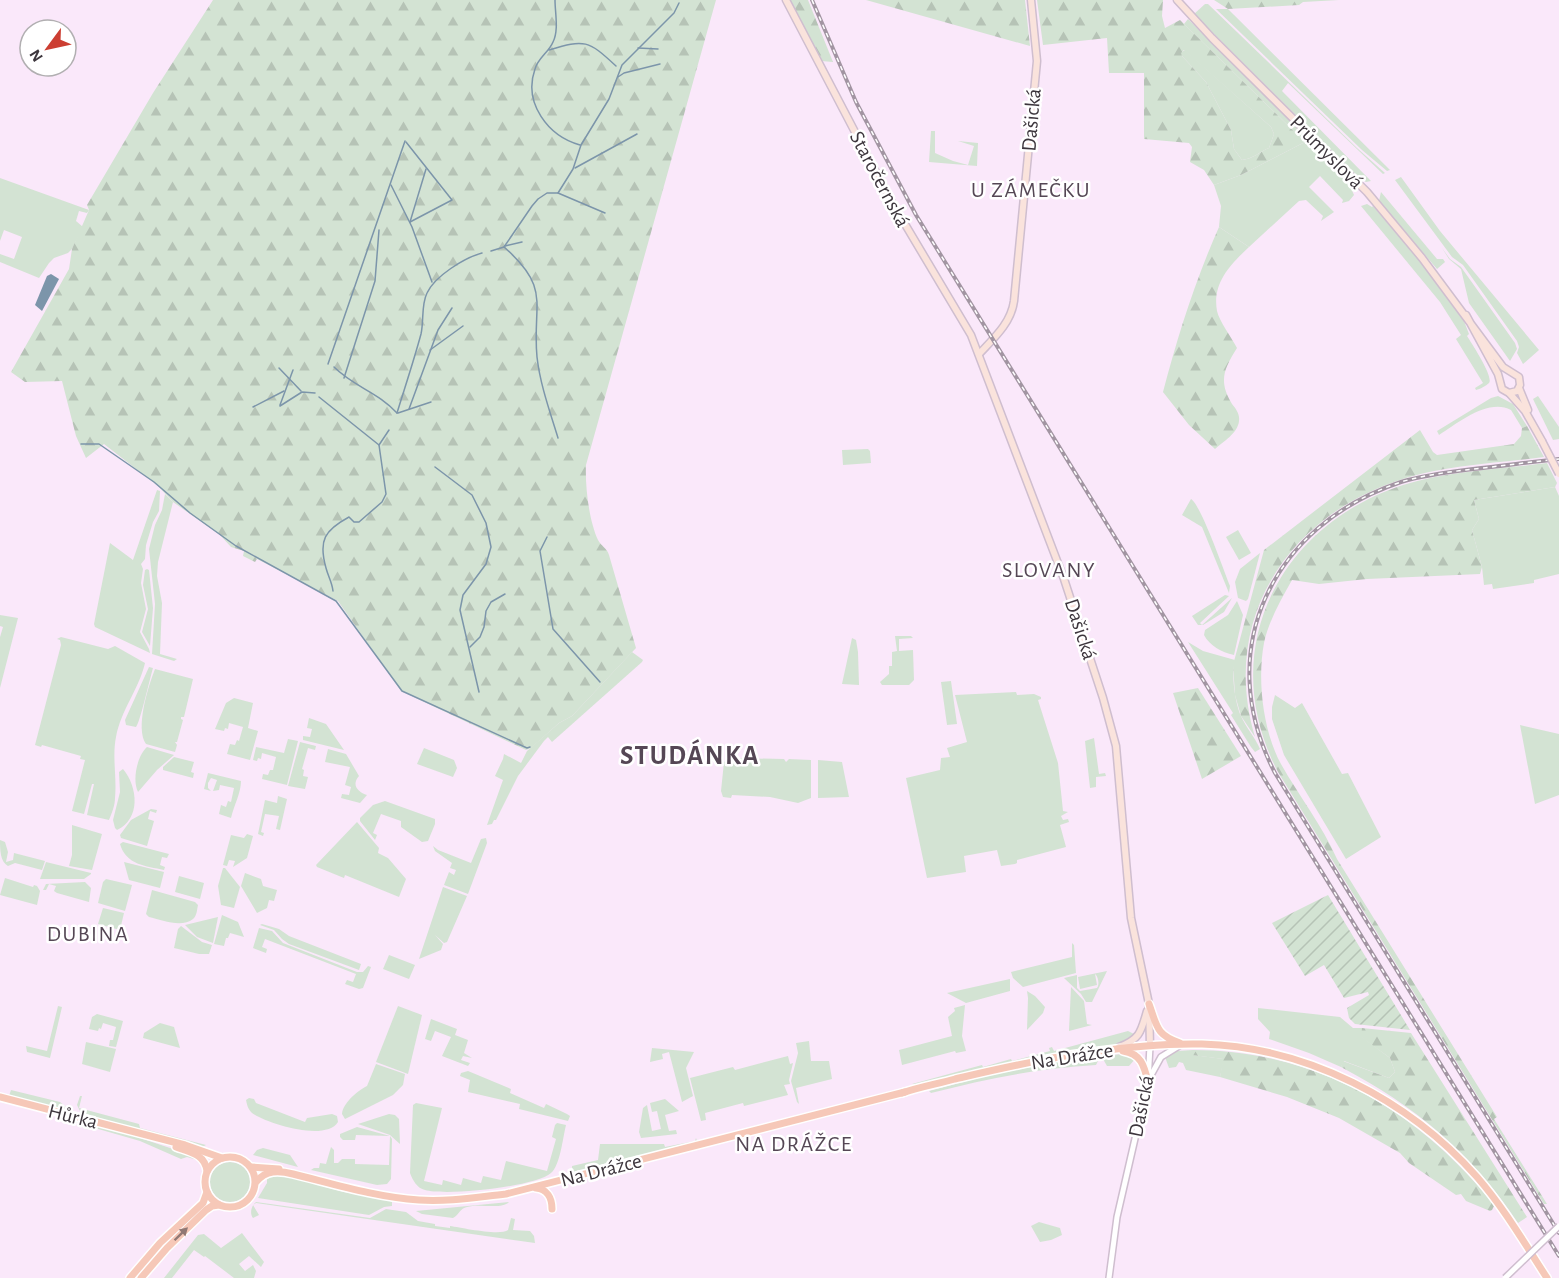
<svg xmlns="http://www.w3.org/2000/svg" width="1559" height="1278" viewBox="0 0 1559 1278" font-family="'Alegreya Sans',sans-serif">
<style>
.green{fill:#d3e3d3}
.forest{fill:url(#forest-firs);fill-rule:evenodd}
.garden{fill:url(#garden-furrows)}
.water{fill:#7c95aa}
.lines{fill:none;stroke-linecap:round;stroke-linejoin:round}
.stream{stroke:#7c95aa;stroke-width:1.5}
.tertiary-casing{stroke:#cfbecf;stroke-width:8}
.secondary-casing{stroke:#cfbecf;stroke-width:9}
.primary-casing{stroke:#fff;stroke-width:10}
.tertiary{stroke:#fff;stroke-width:5}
.secondary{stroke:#fae3dc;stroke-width:6}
.primary{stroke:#f6c8b8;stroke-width:7}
.rail-casing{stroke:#a295a2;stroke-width:4}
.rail{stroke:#fff;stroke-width:1.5;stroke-dasharray:4.5;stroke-linecap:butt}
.tertiary-bridge-casing{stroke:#cfbecf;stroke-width:8;stroke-linecap:butt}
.secondary-bridge-casing{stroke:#cfbecf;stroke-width:9;stroke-linecap:butt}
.tertiary-bridge{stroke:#fff;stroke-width:5}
.secondary-bridge{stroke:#fae3dc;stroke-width:6}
.oneway{fill:#907874}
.labels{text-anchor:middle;stroke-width:5;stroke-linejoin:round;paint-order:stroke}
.street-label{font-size:21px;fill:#3d363d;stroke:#fff}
.neighbourhood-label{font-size:22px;letter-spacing:1.5px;fill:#554755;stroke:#fff}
.district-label{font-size:27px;font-weight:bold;letter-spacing:1.5px;fill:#554755;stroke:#fff}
</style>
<defs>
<pattern id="forest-firs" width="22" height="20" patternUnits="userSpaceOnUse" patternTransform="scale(1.5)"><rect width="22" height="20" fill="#d3e3d3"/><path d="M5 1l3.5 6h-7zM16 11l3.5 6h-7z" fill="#b6c3b6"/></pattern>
<pattern id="garden-furrows" width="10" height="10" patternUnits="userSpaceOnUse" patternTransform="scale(1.5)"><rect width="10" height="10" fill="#d3e3d3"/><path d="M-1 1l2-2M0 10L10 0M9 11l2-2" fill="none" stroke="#b6c3b6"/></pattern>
</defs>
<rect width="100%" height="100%" fill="#fae8fa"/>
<g class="green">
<polygon points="1205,4 1208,4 1357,148 1385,173 1383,174 1288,83 1282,91 1371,181 1366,182 1360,179 1194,14"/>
<polygon points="1216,9 1228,9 1390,170 1387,171 1362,150"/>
<polygon points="1188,19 1313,143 1351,188 1354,195 1349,201 1342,203 1343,200 1320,176 1309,187 1334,212 1321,221 1323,216 1306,200 1299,201 1249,247 1219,227 1221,206 1214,185 1241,175 1305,142 1184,24"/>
<path d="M 1185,50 L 1271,127 L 1274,134 L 1269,148 C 1259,152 1253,159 1242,160 L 1234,149 L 1231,130 L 1206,82 L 1182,56 L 1180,53 Z"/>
<polygon points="931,131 935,131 935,153 953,161 968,165 974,146 958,141 978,143 977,166 929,162"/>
<polygon points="1401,177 1440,231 1539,350 1523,364 1517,353 1519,347 1517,341 1463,265 1452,257 1395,180"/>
<polygon points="0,178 89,210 87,213 79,211 76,221 83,227 72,249 68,253 54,258 49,263 39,278 0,262 0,254 14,259 22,237 4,230 0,241"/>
<polygon points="1381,192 1437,259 1443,259 1445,262 1437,269 1379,201"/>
<path d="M 1367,204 L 1372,207 L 1373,206 L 1420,261 L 1462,316 L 1469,334 L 1467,336 C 1472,344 1494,377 1489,383 C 1486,386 1480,389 1476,390 L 1475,388 L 1483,383 L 1456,339 L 1461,335 L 1440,302 L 1361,206 Z"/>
<polygon points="1442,248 1450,259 1461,267 1515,343 1517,349 1510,361 1469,303 1461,269 1449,259"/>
<path d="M 1498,396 L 1513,404 L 1527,426 L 1522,428 L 1511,410 C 1488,398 1458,423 1439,435 L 1437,431 L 1491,398 Z"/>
<polygon points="1538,396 1559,427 1559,439 1553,440 1533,399"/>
<polygon points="868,449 870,451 871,463 843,465 842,450"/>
<polygon points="1555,487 1559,496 1559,574 1534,580 1534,583 1493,589 1492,584 1484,585 1482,567 1472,530 1479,519 1474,500"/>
<polygon points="157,490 160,491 159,511 153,522 146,545 145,559 141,564 143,569 141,583 146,609 140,632 149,649 150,653 95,627 94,624 110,543 133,560"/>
<polygon points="165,494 173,502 158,562 157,576 162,603 160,654 177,659 174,661 152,654 155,604 149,549 155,525 162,510"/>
<path d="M 1191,499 C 1201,505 1224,571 1230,586 L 1229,593 L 1202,527 L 1182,515 Z"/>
<polygon points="1238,530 1251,553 1239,560 1226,537"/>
<polygon points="1260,553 1248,599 1246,601 1238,598 1235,582 1240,569"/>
<polygon points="147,569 149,570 153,608 150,646 142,632 148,609 143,585 145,570"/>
<polygon points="1225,595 1229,596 1200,623 1202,625 1232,598 1224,612 1203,625 1198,625 1192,616"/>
<path d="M 1237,601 L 1243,615 L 1234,655 C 1221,652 1210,646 1204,635 L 1205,630 L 1228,615 Z"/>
<polygon points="0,615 18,618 0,688 0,637 3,627 0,626"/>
<polygon points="895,636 911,636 913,638 899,639 899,651 913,650 914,680 909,685 882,685 880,682 889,674 889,666 892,666 892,652 897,651"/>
<path d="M 61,637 L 108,649 L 115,646 L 145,663 C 139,689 121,710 116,737 C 112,757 117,777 115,798 C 115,805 112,813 109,820 L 87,815 L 94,784 L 92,784 L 84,814 L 72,811 L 85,760 L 80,759 L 81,756 L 42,745 L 41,747 L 35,745 L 61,645 L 60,640 L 57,639 Z"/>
<polygon points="852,638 856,640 858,652 859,685 842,684"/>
<path d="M 1188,642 L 1203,651 L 1235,660 C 1231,675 1235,702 1241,716 C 1246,728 1255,737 1260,749 L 1255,752 L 1251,747 L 1231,715 L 1233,713 Z"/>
<polygon points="632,652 643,660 642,662 552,742 548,737 544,741 518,776 496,820 494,820 492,824 487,825 503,780 495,776 503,759 504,754 521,763 527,751 559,723 572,716"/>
<path d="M 149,667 L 153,668 C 150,678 140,723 136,727 L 126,725 L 125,720 Z"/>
<path d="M 155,669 L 193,679 L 184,717 L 181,717 L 181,719 L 183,720 L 177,742 L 175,742 L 177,745 L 175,752 L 146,744 C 135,728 148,687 155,669 Z"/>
<polygon points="951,681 957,724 947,725 941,682"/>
<polygon points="1016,692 1017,695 1034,694 1041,697 1041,699 1038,700 1058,763 1063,811 1068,812 1061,816 1063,820 1068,819 1069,822 1060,825 1066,847 1017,860 1017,863 1015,864 1001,866 997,850 964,856 966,872 927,878 906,778 940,770 941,758 950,757 947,748 967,742 955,695"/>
<polygon points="1275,695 1295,708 1302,703 1342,774 1348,773 1349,775 1381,837 1346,859 1284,755 1272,719 1272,707"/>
<polygon points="234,698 253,703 248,728 258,731 250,760 227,754 230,744 235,745 237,740 239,741 243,727 229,723 228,729 225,728 224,731 215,729 226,703"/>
<polygon points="309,718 326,724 344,750 303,740 303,736 310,737 312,729 307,728"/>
<polygon points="1520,725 1559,734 1559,795 1535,804"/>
<polygon points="1094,738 1099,774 1105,773 1106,776 1096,777 1096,787 1090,788 1085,741"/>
<polygon points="288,739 298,741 287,785 262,779 263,774 268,775 270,770 273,770 276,757 262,753 261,759 258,758 257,761 253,760 256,747 284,753"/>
<polygon points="300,742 316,746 315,750 308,748 302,769 304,770 303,776 308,777 305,789 288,786"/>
<path d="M 147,747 L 174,755 L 157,770 L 138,792 C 132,780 137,756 147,747 Z"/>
<polygon points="424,748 454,760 457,768 453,777 417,764"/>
<path d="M 328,749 L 346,754 L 359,776 C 351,785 358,792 367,795 L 360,803 L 341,798 L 342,794 L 349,795 L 351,787 L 345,785 L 350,767 L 325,762 Z"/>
<polygon points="174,757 194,762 191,772 194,773 193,778 163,770 163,767"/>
<polygon points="729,758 784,759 786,762 789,759 811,760 811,798 798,803 770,797 732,795 731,798 723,797 721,791 724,762"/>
<polygon points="818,760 842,762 849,797 818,798"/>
<path d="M 123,769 C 138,787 141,819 117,830 L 115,828 L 113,820 L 120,792 L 119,772 Z"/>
<path d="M 208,773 L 241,781 C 241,793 234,805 231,818 L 219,814 L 221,805 L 226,807 L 228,801 L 231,802 L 234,788 L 220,785 L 219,790 L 213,791 L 217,780 L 211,778 L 208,783 L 208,788 L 211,791 L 204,789 Z"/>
<polygon points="278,796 287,799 280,830 276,829 279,816 265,814 261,832 264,833 263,836 258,834 265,800 277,803"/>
<polygon points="385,801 435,819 435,824 428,841 422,842 401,827 401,821 381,814 373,833 377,835 375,840 360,821 360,818 373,805"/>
<polygon points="151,809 157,810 156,813 150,811 148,819 154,821 147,846 121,838 120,835 131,820"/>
<polygon points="357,822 379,848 378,853 388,858 406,879 399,897 345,875 344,878 317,867 316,865"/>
<polygon points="72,825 102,834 92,870 69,866 72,855"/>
<polygon points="247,834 253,836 247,858 233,867 235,861 229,860 227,866 223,865 231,835 244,838"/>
<polygon points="486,838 487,843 468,894 444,885 449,872 454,875 456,870 450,868 452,863 435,851 433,846 438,850 471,863 481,839"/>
<path d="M 0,840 L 5,842 L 8,852 L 6,862 L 13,860 L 14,853 L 45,861 L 42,870 L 15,863 L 8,866 C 0,862 0,849 0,840 Z"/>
<path d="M 123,842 L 169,854 L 167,858 L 162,857 L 160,865 L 165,867 L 164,870 C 146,866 126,865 120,844 Z"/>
<polygon points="46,862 91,873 91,874 84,879 40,879"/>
<polygon points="124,862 164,872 160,888 129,880"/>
<polygon points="223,868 225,868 240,887 234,908 221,905 218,886"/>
<polygon points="245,873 261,879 263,886 277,890 274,901 269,900 267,908 257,913 241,886"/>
<polygon points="179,876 204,883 200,899 175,892"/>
<polygon points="5,878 33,887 34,885 37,886 40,891 37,905 0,895"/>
<polygon points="106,879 132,885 125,911 98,903 103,882"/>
<polygon points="85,882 91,888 89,902 57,893 54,891 56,886 49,884 46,890 43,890 46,884"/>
<polygon points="443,887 467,896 447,942 444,943 435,935 443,944 441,950 419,959"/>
<path d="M 152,890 L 195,902 L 198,905 C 197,909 197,916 193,919 C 182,928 161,920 149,917 L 146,914 Z"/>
<polygon points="103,908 124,913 120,930 98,924"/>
<polygon points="222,915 238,922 244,937 230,933 228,938 226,938 224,946 214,944"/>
<polygon points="218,917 213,943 197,937 185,925"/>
<polygon points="262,924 279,929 289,936 361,964 359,970 289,944 282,939 274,930 260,925"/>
<polygon points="181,926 202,942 212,945 209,954 199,954 174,948 178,929"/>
<polygon points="259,928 272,931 283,943 357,972 363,972 368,966 371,967 363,988 359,989 345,984 347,980 353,982 356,974 265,939 262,947 267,949 266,953 253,948"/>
<polygon points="1072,943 1074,945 1076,973 1023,987 1013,978 1011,972 1072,957"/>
<polygon points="389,955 415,965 409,979 383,969"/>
<path d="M 1107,971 L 1092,1002 L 1086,1002 L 1081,994 L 1064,978 L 1077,975 L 1077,988 L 1080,991 L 1097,988 C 1100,985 1098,976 1095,974 L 1097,985 L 1080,989 L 1078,977 Z"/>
<polygon points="1010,979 1010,991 966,1003 947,993"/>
<polygon points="1071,987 1084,1001 1087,1024 1092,1025 1069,1031"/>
<polygon points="1027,991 1035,996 1045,1007 1043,1013 1027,1030 1028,998"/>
<polygon points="965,1005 962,1036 966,1051 956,1053 955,1051 902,1065 899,1050 952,1036 948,1017 955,1011 954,1008"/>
<polygon points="58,1006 62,1007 50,1058 27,1052 26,1046 47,1051"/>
<polygon points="398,1006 422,1015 408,1074 376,1062"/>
<polygon points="1258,1008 1340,1017 1353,1028 1362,1028 1362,1037 1390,1058 1395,1072 1389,1078 1344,1061 1341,1067 1309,1053 1269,1039 1270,1032 1258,1019"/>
<polygon points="97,1014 123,1021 116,1047 109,1046 110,1040 113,1040 116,1027 103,1023 101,1029 99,1028 98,1031 89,1029 92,1017"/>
<polygon points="431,1019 457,1029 455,1035 468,1040 464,1053 472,1058 463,1056 461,1060 470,1063 468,1066 442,1056 451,1037 435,1031 431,1041 425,1039"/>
<polygon points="160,1023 174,1027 180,1048 143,1038 144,1033"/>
<polygon points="1128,1031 1136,1035 1119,1044 1028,1059 916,1085 912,1084 982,1065 983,1067 1011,1059 1012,1061 1050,1051 1049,1048 1052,1047 1054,1051"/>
<polygon points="809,1041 811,1061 829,1061 832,1079 796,1088 799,1104 797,1102 791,1081 798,1053 796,1043"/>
<polygon points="86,1042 116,1049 110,1072 82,1064"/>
<polygon points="652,1048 694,1052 686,1068 693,1096 682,1102 669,1052 662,1054 663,1059 650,1062"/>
<polygon points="1193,1050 1193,1055 1224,1059 1220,1077 1186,1070 1183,1063 1179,1062 1176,1067 1169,1068 1165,1057 1177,1051"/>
<path d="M 1122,1054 L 1136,1058 L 1129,1066 L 1107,1066 L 1103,1059 L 1099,1059 L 1096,1065 C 1039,1068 986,1079 931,1093 L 929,1091 L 982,1077 L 1054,1062 Z"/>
<polygon points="788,1056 790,1064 793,1063 789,1080 790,1084 784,1085 788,1095 744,1106 743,1103 705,1113 706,1120 701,1121 690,1078 733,1067 735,1070"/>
<path d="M 376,1064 L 405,1074 L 403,1085 L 393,1095 L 345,1119 L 342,1114 C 343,1103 357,1091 367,1086 Z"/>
<polygon points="468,1071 511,1089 510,1093 544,1108 546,1104 567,1114 570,1116 568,1121 519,1109 520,1104 468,1092 470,1080 460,1076 461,1073"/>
<polygon points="11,1090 60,1102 71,1111 9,1096"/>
<polygon points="80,1096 82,1096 79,1108 139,1124 140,1128 206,1145 200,1148 86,1114 80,1111 77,1105"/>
<path d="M 249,1098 L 254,1099 L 256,1103 L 305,1122 L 307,1118 L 332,1114 L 337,1116 L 338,1122 C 326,1142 267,1124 252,1113 C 248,1109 247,1105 246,1100 Z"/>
<polygon points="665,1099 679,1111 665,1115 669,1131 676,1130 677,1134 641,1138 639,1132 643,1108 647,1105 652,1131 661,1129 657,1111 652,1112 650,1103"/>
<path d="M 416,1103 L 442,1108 L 424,1181 L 442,1185 L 443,1180 L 461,1185 L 463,1178 L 481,1183 L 483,1176 L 501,1180 L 506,1161 L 547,1171 L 556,1139 L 552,1137 L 555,1125 L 557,1123 L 566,1125 C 563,1137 560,1166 551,1173 C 535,1187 446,1196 425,1190 C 417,1188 413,1181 410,1173 L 413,1105 Z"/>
<polygon points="389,1114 395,1115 399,1119 400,1144 390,1135 358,1124"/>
<polygon points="67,1120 78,1120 131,1135 197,1157 201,1161 187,1157 181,1159 140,1141"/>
<polygon points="357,1127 390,1136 392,1139 391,1179 387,1184 377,1185 311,1170 314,1168 319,1168 320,1163 326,1164 331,1147 334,1150 334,1163 338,1163 342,1159 355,1159 355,1164 389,1165 390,1136 356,1135 355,1140 343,1140 340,1137 340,1134"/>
<polygon points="696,1138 697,1141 572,1173 572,1166 598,1160 600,1144 664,1144 665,1147 695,1141"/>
<polygon points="263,1148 290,1155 298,1167 253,1155 257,1150"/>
<circle cx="230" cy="1182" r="20"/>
<polygon points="275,1173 344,1192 388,1200 392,1202 392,1206 384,1207 369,1215 258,1198 267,1183 267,1175"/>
<path d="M 256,1202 L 370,1218 L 386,1209 L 406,1212 L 418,1221 L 435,1224 L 435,1226 L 450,1228 L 450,1226 C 463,1228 500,1236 508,1230 L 511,1218 L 515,1219 L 513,1230 L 530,1231 L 534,1236 L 535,1243 L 256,1203 L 253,1205 L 259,1215 L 253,1218 C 249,1213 252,1205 256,1202 Z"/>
<path d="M 509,1202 C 501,1210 480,1203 467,1207 C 460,1208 459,1215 453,1218 L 422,1214 L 416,1211 Z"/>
<polygon points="1039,1222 1060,1228 1062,1235 1051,1240 1040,1242 1031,1226"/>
<polygon points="242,1233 264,1262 261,1267 249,1256 239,1264 245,1271 253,1265 256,1271 254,1278 234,1278 205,1256 204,1257 194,1250 172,1278 164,1278 198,1235 204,1234 221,1248"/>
</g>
<g class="forest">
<path d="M 213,0 L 716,0 L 586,465 C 585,486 589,521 598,540 C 601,546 607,548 609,555 L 636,648 L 572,716 L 559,723 L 531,748 L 526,750 L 401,691 L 338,601 L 257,559 L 255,562 L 243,556 L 244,551 L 231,547 L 220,535 L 173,502 L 158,486 L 104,444 L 86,458 L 76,436 L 62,381 L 25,382 L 11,372 L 69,269 L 72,249 L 89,210 L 87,205 L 153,93 Z"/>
<polygon points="790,0 808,0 833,62 821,61"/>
<polygon points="866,0 1025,0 1030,46"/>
<path d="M 1037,0 L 1163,0 L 1162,16 L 1165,28 L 1180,20 L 1305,142 L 1241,175 L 1214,185 L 1204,170 L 1190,162 L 1192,147 L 1189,143 L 1144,139 L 1144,73 L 1109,73 L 1107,38 L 1043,45 ZM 1184,50 L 1271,127 L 1274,134 L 1269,148 C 1259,152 1253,159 1242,160 L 1234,149 L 1231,130 L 1206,82 L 1182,56 L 1181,53 Z"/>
<polygon points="1214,0 1339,0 1303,2 1299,5 1228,9"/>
<path d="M 1219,227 L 1249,247 C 1230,265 1212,283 1217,311 C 1219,321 1232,338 1237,348 C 1224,369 1218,381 1232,404 C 1236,409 1240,414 1239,421 C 1238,433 1223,442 1215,449 L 1189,425 L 1163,392 C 1178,335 1195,281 1219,227 Z"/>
<path d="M 1527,426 L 1544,457 C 1499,463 1442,465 1400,480 C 1287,517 1220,620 1255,737 L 1241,716 L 1235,695 L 1233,665 L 1264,550 L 1420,430 L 1433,452 L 1437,455 L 1514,444 L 1521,436 L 1522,428 Z"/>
<path d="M 1547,463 L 1557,483 L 1555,487 L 1474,500 L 1479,519 L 1472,530 L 1482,567 L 1480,574 L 1367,579 L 1319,584 L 1292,580 C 1281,600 1269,620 1264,643 C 1257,680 1263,731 1281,764 C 1299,796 1322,825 1337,859 L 1497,1117 L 1494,1119 L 1547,1204 L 1544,1204 L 1278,772 C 1215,652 1277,526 1403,485 C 1447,471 1500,469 1547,463 Z"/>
<polygon points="1198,688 1241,756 1202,779 1173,693"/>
<path d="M 1362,1028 L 1411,1033 L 1527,1217 L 1518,1223 C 1471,1152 1415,1106 1341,1067 L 1343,1061 L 1389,1078 L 1395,1072 L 1390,1058 L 1361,1037 Z"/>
<path d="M 1193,1050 C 1313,1050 1416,1109 1490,1200 L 1494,1206 L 1492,1210 L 1490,1211 L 1466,1201 L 1461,1194 L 1456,1195 L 1409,1163 L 1400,1153 L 1339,1118 L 1287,1097 L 1220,1077 L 1223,1059 L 1192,1055 Z"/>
</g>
<polygon class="garden" points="1328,895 1410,1030 1355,1024 1349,1018 1347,1008 1369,995 1368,992 1344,998 1324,965 1305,976 1272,923"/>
<polygon class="water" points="51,274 59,279 42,311 35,305 47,276"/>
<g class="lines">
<g class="stream">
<path d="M 555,0 C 555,13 559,30 553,42 C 549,52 538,58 535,69 C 523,103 548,136 580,145"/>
<polyline points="638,48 658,49"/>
<path d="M 549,50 C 585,39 588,40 616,66"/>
<polyline points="618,77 624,73 660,64"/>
<polyline points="406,142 452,200 410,222"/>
<polyline points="575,168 637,134"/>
<polyline points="391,185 412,227 432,282"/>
<polyline points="558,193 573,169 581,145 609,99 622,65 674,13 679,3"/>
<polyline points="410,222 426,169"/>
<polyline points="505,246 522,242"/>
<path d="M 504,247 C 552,289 532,303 537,357 C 540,384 550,412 558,438"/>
<polyline points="491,251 504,247 532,206 538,199 547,193 558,193 605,213"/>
<polyline points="430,350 463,326"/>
<polyline points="328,364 405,141"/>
<path d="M 334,367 C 354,387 378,392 397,413"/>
<polyline points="279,368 301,391"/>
<polyline points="344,378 375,281 379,230"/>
<polyline points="319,397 379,445"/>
<polyline points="280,405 293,370"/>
<polyline points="280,406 302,392 315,393"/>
<polyline points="253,407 284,391"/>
<polyline points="409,409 438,330 452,308"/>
<path d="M 397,413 C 405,387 414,360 421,334 C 424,321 421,305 427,293 C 435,276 464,258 482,253"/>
<polyline points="398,413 431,402"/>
<polyline points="81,444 99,444 154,482 190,513 236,546 336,601 402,691 527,748 530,747"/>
<polyline points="435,467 472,495 486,523 491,547 486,564 463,595 460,610 479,692"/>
<polyline points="547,537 540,551 553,629 600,682"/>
<path d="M 333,591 C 332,582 328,576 326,568 C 318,540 325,530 349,517 L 354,522 L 359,522 L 382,502 L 386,494 L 379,445 L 389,430"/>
<polyline points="470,647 480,637 484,627 486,611 491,602 505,594"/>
</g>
<g class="tertiary-casing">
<g id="tertiary">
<polyline points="1150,1077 1161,1057 1182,1044"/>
<polyline points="1109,1278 1117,1217 1148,1082 1150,1046"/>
</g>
</g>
<g class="secondary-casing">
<g id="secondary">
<polyline points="786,0 890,199 971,335 1064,579 1103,698 1116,746 1131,918 1149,1004 1150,1046"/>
<polyline points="1177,0 1212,38 1367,192 1422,258 1503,367 1519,377 1520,385 1517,391 1509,393 1502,389 1498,374 1466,315"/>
<path d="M 979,354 C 994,338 1011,323 1014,301 L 1037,61 L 1031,0"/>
<polyline points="1519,388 1528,410"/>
<polyline points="1510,394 1525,411 1542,441"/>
<path d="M 1119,1047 C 1140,1039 1141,1032 1147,1011"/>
</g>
</g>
<g class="primary-casing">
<g id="primary">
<path d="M 1149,1004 C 1157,1026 1156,1035 1180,1043"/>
<path d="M 1123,1051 C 1141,1054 1144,1065 1148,1082"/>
<path d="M 902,1093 C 919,1087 937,1084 955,1079 C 998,1069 1040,1059 1084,1053 C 1123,1048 1163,1043 1202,1044 C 1306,1047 1408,1099 1477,1177 C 1504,1208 1525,1244 1547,1278"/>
<polyline points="0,1097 185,1145 222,1158"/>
<path d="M 176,1147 C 190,1152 205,1154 207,1171"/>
<circle cx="230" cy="1182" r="25"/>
<polyline points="251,1167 279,1169"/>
<path d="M 256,1182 C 266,1170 278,1170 293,1174 C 334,1184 376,1197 419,1200 C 448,1202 477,1197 506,1194 L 905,1092"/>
<path d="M 536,1188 C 547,1189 552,1198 552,1209"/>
<polyline points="130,1278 160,1243 203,1203 207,1192"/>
<polyline points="141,1278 167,1248 206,1210 212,1206 219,1205"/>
</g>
</g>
<use href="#tertiary" class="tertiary"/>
<use href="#secondary" class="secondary"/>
<use href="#primary" class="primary"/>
<g class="rail-casing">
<g id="rail">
<polyline points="812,0 856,102 916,215 1559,1256"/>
<path d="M 1559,459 C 1530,462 1502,466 1473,469 C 1449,472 1424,475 1401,482 C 1272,525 1211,650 1275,773 L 1559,1233"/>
</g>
</g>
<use href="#rail" class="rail"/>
<g class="tertiary-bridge-casing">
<polyline id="tertiary-bridge" points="1505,1278 1559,1226"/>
</g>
<g class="secondary-bridge-casing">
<polyline id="secondary-bridge" points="1542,441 1559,474"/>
</g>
<use href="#tertiary-bridge" class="tertiary-bridge"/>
<use href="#secondary-bridge" class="secondary-bridge"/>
</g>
<defs><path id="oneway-solid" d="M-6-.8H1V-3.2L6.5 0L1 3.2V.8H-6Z" transform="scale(1.5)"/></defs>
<use class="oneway" href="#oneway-solid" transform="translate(181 1234) rotate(-44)"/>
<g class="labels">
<g class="street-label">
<text transform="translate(1031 120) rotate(-85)" y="7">Dašická</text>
<text transform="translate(1327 152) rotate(45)" y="7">Průmyslová</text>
<text transform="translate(880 179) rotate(62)" y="7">Staročernská</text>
<text transform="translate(1081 629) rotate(72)" y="7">Dašická</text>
<text transform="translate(1072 1056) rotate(-9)" y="7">Na Drážce</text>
<text transform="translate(1141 1106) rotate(-79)" y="7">Dašická</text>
<text transform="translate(73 1116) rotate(14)" y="7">Hůrka</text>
<text transform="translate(601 1170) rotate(-14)" y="7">Na Drážce</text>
</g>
<g class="neighbourhood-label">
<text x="1031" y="197">U ZÁMEČKU</text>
<text x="1049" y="577">SLOVANY</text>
<text x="88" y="941">DUBINA</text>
<text x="794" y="1151">NA DRÁŽCE</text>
</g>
<g class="district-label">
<text x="690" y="764">STUDÁNKA</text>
</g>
</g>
<g transform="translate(48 48) rotate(237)"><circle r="28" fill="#ffffff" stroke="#b1afb1" stroke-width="1.5"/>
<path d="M0-4.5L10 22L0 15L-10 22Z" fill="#cc3e32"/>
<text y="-9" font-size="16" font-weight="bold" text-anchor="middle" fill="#3d363d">N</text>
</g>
</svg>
